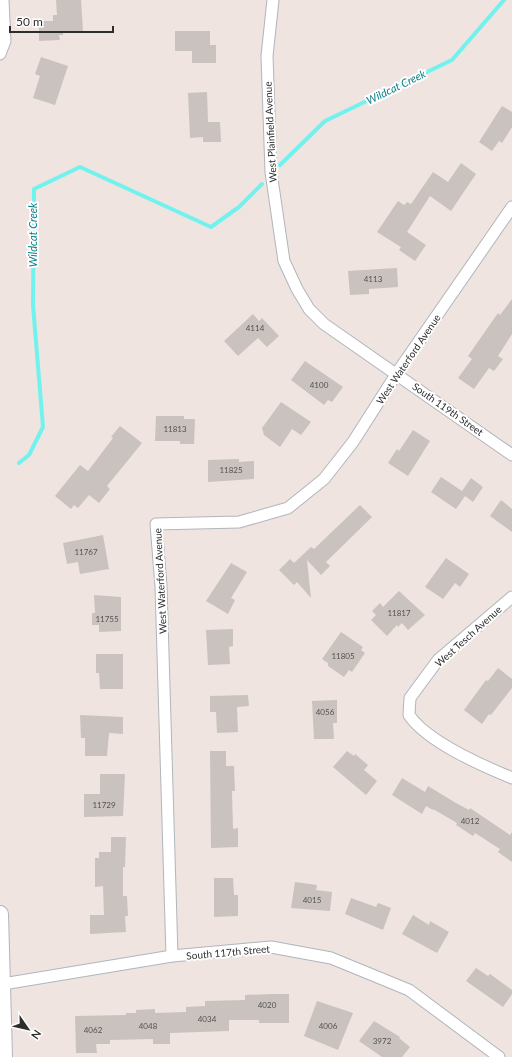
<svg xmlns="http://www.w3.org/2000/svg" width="512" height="1057" viewBox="0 0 512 1057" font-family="Lato,sans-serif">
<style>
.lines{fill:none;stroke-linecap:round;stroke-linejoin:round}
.stream{stroke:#71f2ef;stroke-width:4}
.building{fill:#cac2bf}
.minor-casing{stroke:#afb6bd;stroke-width:13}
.secondary-casing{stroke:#afb6bd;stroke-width:18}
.minor{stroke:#fff;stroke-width:11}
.secondary{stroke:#fff;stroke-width:16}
.labels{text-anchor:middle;stroke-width:4;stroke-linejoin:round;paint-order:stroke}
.number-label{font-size:8px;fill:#545252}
.street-label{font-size:10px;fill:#2d2d2d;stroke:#fff}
.water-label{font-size:11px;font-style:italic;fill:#0b8087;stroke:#fff}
</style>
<rect width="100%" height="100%" fill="#efe4df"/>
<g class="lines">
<g class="stream">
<polyline points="280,165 325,121 452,60 504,0"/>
<polyline points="19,463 29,455 43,427 33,305 34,189 80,167 211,227 239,207 262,184"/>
</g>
</g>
<g class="building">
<polygon points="56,0 81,0 83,31 63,32 63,35 59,35 60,40 39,41 39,21 53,21 53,15 57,15"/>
<polygon points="175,31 210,31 210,45 216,45 216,63 192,63 192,51 175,51"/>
<polygon points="41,57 68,66 55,105 33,98 40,76 35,74"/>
<polygon points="207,92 208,122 220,122 221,142 203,142 203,137 190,138 188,93"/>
<polygon points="502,106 512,112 512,127 502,143 499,141 492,151 479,142"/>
<polygon points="461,163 476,174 451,211 430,196 407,232 426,245 415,261 399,250 401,247 377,232 398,201 404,205 407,202 411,204 433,172 448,182"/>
<polygon points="397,268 398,287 369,289 369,294 350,295 348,271"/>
<polygon points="512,299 512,334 498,356 503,359 494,371 489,368 474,389 458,378 472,359 468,356 498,313 500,315"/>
<polygon points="253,314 259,321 262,318 279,336 267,347 258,338 238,356 224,341"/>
<polygon points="305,361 343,387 332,402 328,400 324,405 291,380"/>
<polygon points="281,402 311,422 301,435 292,429 280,447 264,435 262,428"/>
<polygon points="156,416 184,416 184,419 195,419 194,444 180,444 180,441 155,441"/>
<polygon points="120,426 142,443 107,486 110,489 99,503 89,495 78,508 74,505 71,509 55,496 80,465 88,471 113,438 111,437"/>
<polygon points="413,430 430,441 408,476 388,463 397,449 399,451"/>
<polygon points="239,459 239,462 254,461 254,479 208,482 208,460"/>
<polygon points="441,477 462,491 471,478 483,487 473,502 465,496 456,509 431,492"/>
<polygon points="501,500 512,509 512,532 490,516"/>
<polygon points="360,505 372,517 326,562 330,566 321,575 307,560 311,598 297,582 294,585 279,570 290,559 294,563 311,547 314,549"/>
<polygon points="103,535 109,569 80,574 78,562 67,564 63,543"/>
<polygon points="446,558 469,574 460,587 455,583 443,599 425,587"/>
<polygon points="231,563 247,572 231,598 235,600 228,614 206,601"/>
<polygon points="399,591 425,615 408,630 402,623 398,627 397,625 387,636 371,620 376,615 372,611 380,603 383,607"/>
<polygon points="94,595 121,597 121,631 99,632 99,625 92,625 92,613 95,613"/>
<polygon points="233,629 233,646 229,647 230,664 208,665 206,630"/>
<polygon points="341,632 363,647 361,650 365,653 352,672 349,670 344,677 328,666 328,663 322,659"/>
<polygon points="96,654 123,654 123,689 100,689 99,673 96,673"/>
<polygon points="498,668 512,679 512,688 491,715 489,714 482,724 464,710 486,680 488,681"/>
<polygon points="248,695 249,706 237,707 238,732 217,733 216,712 210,712 210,696"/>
<polygon points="337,700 337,723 333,723 334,739 314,739 312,701"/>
<polygon points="80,715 123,717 123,734 109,733 107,756 85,756 85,738 81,738"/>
<polygon points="210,751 226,751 226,766 234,766 235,791 232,791 233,829 238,828 238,847 211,848"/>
<polygon points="347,751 354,756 355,754 368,765 364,770 377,781 366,795 333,767"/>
<polygon points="100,774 125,774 123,816 84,817 84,794 100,794"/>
<polygon points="402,778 425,792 428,786 456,803 469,810 470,808 510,835 512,832 512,862 498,852 500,849 475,833 473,836 456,825 457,823 433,809 433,810 426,806 422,814 392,795"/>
<polygon points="111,837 126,837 125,867 123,867 123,896 127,896 128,916 125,916 126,932 90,934 90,915 104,915 103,886 95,887 95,858 99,858 99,852 111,852"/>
<polygon points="214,878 233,878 234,895 238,895 238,916 214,917"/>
<polygon points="295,882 317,885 316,890 332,892 330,911 291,908"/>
<polygon points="351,898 376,907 378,903 391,908 383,930 345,914"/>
<polygon points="413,915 429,925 430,921 449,932 437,953 402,934"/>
<polygon points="476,968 488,976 490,974 512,990 512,994 503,1007 466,981"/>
<polygon points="271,994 289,994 289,1023 259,1023 259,1020 229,1020 229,1031 170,1033 170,1044 153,1044 153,1039 110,1040 110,1044 96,1044 97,1053 76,1053 75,1016 126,1015 126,1013 136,1013 136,1010 155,1009 155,1013 186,1012 186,1007 205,1006 205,1001 245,1000 245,995"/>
<polygon points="317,1001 353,1013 338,1050 304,1036"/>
<polygon points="374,1021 400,1037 399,1038 410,1047 402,1057 382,1057 359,1041"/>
</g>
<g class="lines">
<g class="minor-casing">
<g id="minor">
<polyline points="273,0 267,56 271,172 284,261 297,289 309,309 324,324 512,455"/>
<polyline points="0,54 5,41 3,0"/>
<path d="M 512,597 L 438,660 L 410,698 L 409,715 C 427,742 483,766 512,778"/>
<polyline points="172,956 161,586 156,524 239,522 288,508 324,479 353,442 397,373 512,207"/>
<polyline points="3,984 172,956 271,947 331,958 409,990 499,1057"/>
</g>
</g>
<g class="secondary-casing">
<polyline id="secondary" points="0,914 4,1057"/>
</g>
<use href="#minor" class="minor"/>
<use href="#secondary" class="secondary"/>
</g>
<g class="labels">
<g class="number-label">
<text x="373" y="282">4113</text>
<text x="255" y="331">4114</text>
<text x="319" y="388">4100</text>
<text x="175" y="432">11813</text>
<text x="231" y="473">11825</text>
<text x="86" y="555">11767</text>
<text x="399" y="616">11817</text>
<text x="107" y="622">11755</text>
<text x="343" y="659">11805</text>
<text x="325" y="715">4056</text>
<text x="104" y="808">11729</text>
<text x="470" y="824">4012</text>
<text x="312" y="903">4015</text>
<text x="267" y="1008">4020</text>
<text x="207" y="1022">4034</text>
<text x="148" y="1029">4048</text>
<text x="328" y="1029">4006</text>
<text x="93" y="1033">4062</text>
<text x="382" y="1044">3972</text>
</g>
<g class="street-label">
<text transform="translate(270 132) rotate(-93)" y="4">West Plainfield Avenue</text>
<text transform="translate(408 359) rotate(-56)" y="4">West Waterford Avenue</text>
<text transform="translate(448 409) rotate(35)" y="4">South 119th Street</text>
<text transform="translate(160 581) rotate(-93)" y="4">West Waterford Avenue</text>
<text transform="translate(468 636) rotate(-42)" y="4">West Tesch Avenue</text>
<text transform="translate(228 952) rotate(-5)" y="4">South 117th Street</text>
</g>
<g class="water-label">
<text transform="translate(396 87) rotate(-26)" y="4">Wildcat Creek</text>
<text transform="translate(33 235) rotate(-90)" y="4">Wildcat Creek</text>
</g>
</g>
<g transform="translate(28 1029) rotate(124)" stroke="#ffffff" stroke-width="3" paint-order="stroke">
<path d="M0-3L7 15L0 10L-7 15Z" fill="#2d2d2d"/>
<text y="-6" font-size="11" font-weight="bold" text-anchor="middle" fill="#2d2d2d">N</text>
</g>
<path d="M10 26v6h103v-6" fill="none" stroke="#2d2d2d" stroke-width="2"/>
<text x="16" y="26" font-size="12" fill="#2d2d2d" stroke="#ffffff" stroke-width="3" paint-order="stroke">50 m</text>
</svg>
